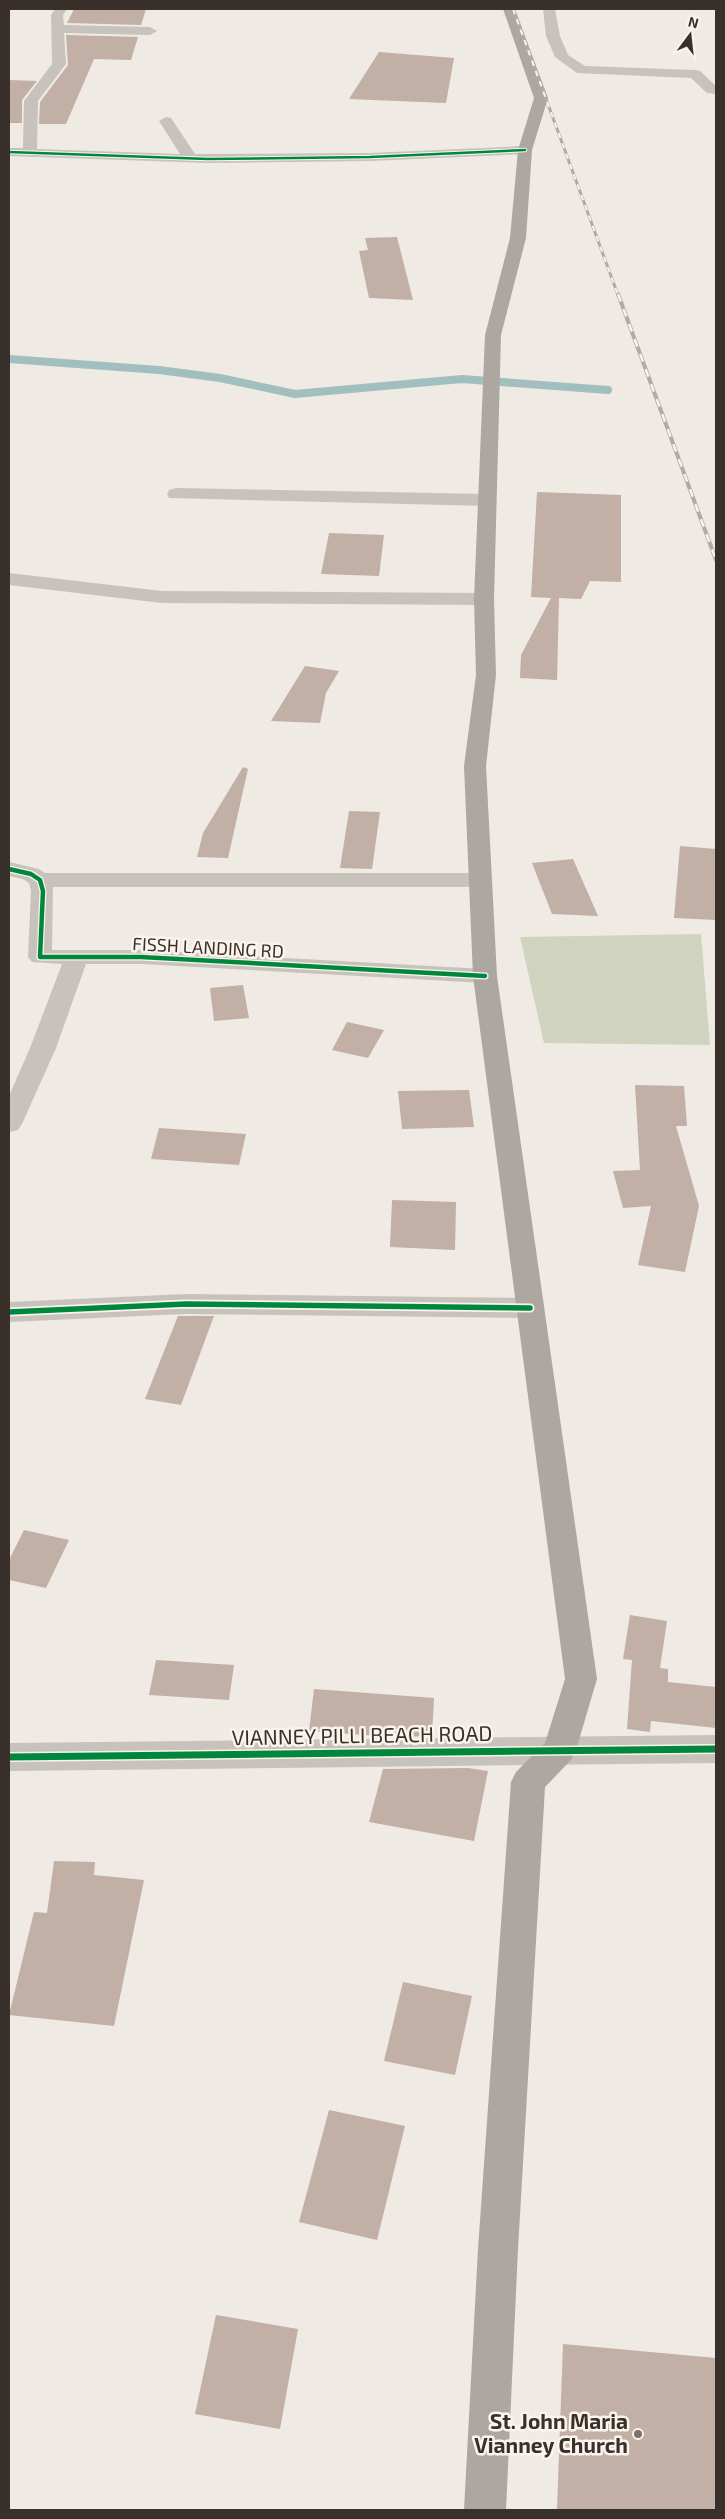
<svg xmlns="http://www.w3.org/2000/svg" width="725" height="2519" viewBox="0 0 725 2519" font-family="'Exo 2',sans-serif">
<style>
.green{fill:#d0d4bf}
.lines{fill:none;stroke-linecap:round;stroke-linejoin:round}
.stream{stroke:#a1bfbf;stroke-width:8}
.building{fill:#c2afa6}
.minor{fill:#c8c2bd;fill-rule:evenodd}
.major{fill:#ada7a2;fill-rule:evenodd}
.rail-far1-casing{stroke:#b0aba7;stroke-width:3}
.rail-casing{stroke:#b0aba7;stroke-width:4}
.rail-far1{stroke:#faf4ed;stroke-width:2;stroke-dasharray:5.5;stroke-linecap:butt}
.rail{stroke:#faf4ed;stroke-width:2.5;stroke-dasharray:8;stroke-linecap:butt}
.cycleway-far3-casing{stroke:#faf4ed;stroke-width:4.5}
.cycleway-far2-casing{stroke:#faf4ed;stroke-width:7}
.cycleway-far1-casing{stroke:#faf4ed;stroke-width:9}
.cycleway-casing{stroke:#faf4ed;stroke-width:10}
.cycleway-far3{stroke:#00873e;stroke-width:2.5}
.cycleway-far2{stroke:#00873e;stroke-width:4.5}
.cycleway-far1{stroke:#00873e;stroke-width:5.5}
.cycleway{stroke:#00873e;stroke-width:7}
.poi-dot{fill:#79716c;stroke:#faf4ed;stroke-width:2}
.labels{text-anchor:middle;stroke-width:5;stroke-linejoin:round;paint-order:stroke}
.street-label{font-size:18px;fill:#39302b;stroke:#faf4ed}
.near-street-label{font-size:21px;fill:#39302b;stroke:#faf4ed}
.near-poi-label{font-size:21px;font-weight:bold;fill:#39302b;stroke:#faf4ed;text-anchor:end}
</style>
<rect width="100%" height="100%" fill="#efeae4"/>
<polygon class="green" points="701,934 710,1045 544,1043 520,937"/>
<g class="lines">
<polyline class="stream" points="9,359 159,370 220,378 295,394 462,379 608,390"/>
</g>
<g class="building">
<polygon points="74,9 146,9 141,25 67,23"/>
<polygon points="66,35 138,37 131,60 94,59 66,124 39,124 40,102 68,65"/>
<polygon points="379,52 454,58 446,103 349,99"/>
<polygon points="9,80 37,81 22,100 22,123 9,123"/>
<polygon points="397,237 413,300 369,298 359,251 368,250 365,238"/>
<polygon points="537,492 621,495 621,582 590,581 581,599 559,598 557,680 520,678 521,655 551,598 531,597"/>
<polygon points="329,533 384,535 379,576 321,574"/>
<polygon points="305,666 339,671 326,693 320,723 271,721"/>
<polygon points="243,767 248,769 228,858 197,857 203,833"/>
<polygon points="349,811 380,812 372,869 340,868"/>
<polygon points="680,846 716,849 716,920 674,918"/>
<polygon points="573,859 598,916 552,914 532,863"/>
<polygon points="243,985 249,1018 214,1021 210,988"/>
<polygon points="347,1022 384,1030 368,1058 332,1050"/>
<polygon points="635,1085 684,1086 687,1126 676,1126 699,1206 685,1272 638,1265 651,1206 623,1208 613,1171 640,1170"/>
<polygon points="469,1090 474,1127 402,1129 398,1091"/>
<polygon points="159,1128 246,1134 239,1165 151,1159"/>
<polygon points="392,1200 456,1202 455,1250 390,1247"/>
<polygon points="178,1316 214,1316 181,1405 145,1399"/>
<polygon points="24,1530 69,1540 46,1588 9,1580 9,1560"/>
<polygon points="630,1615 667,1621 660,1668 668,1669 668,1682 716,1687 716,1728 651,1721 650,1732 627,1729 632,1660 623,1659"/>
<polygon points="156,1660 234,1665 229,1700 149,1695"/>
<polygon points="314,1689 434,1698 432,1736 391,1737 309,1731"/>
<polygon points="468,1768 488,1771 474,1841 369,1822 383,1769"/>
<polygon points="54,1861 95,1862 94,1875 144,1880 114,2026 9,2015 34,1912 47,1913"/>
<polygon points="403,1982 472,1996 455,2075 384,2061"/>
<polygon points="329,2110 405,2126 377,2240 299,2222"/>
<polygon points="216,2315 298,2329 280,2429 195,2414"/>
<polygon points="563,2344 716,2358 716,2510 557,2510"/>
</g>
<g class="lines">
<g class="minor">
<polygon points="55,9 67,9 63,15 64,25 150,27 157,31 150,35 64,33 66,64 38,101 37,149 180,154 159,121 166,117 171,118 195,154 370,153 525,146 532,150 525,154 370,161 208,163 9,156 9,148 23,148 24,101 52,64 51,15"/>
<polygon points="543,9 555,9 560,36 568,55 585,66 695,70 700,71 716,86 716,94 707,93 691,78 577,73 555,57 546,36"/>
<polygon points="176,488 487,494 494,496 496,500 494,504 487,506 169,498 167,494 169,490"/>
<polygon points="9,573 162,591 484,593 491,595 494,599 491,603 484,605 162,603 9,585"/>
<polygon points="9,862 39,869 45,873 480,873 488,875 492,880 488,885 480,887 53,887 52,950 141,950 485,969 494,971 497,976 494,981 485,983 141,964 86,964 56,1048 22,1124 18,1130 9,1132 9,1096 30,1048 62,964 32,962 28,957 31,891 29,883 23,879 9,876"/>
<polygon points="186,1294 530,1298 540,1301 544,1308 540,1315 530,1318 186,1314 9,1322 9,1302"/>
<polygon points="716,1735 716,1763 9,1771 9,1743"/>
</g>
<polygon class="major" points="503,9 515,9 548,98 532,150 526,238 501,335 494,599 496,675 486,766 497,976 597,1679 576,1750 571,1760 545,1787 518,2249 506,2510 464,2510 478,2249 511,1782 516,1772 545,1743 565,1679 473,976 464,766 476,675 474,599 485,335 510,238 518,150 534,98"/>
<g class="rail-far1-casing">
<polyline id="rail-far1" points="513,9 618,295"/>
</g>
<g class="rail-casing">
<polyline id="rail" points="618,294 716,560"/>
</g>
<use href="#rail-far1" class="rail-far1"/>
<use href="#rail" class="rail"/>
<g class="cycleway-far3-casing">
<polyline id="cycleway-far3" points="9,152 208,159 370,157 525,150"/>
</g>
<g class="cycleway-far2-casing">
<polyline id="cycleway-far2" points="9,869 31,874 40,880 43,891 40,957 141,957 485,976"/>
</g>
<g class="cycleway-far1-casing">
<g id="cycleway-far1">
<polyline points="9,1312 186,1304 530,1308"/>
<polyline points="620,1750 716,1749"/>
</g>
</g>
<g class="cycleway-casing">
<polyline id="cycleway" points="9,1757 716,1749"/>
</g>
<use href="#cycleway-far3" class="cycleway-far3"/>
<use href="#cycleway-far2" class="cycleway-far2"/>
<use href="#cycleway-far1" class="cycleway-far1"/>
<use href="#cycleway" class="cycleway"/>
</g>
<circle class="poi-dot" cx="638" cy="2434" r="5"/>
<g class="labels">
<g class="street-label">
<text transform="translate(208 948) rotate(3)" y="6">FISSH LANDING RD</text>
</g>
<g class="near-street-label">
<text transform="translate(362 1736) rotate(-1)" y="7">VIANNEY PILLI BEACH ROAD</text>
</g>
<g class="near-poi-label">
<text x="628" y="2429">St. John Maria<tspan x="628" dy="24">Vianney Church</tspan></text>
</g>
</g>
<rect width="725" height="2519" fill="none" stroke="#39302b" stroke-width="20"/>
<g transform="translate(690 35) rotate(15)" stroke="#faf4ed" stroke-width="4" paint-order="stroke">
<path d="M0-4L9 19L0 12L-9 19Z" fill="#39302b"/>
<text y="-8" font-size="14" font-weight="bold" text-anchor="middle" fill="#39302b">N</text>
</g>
</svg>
